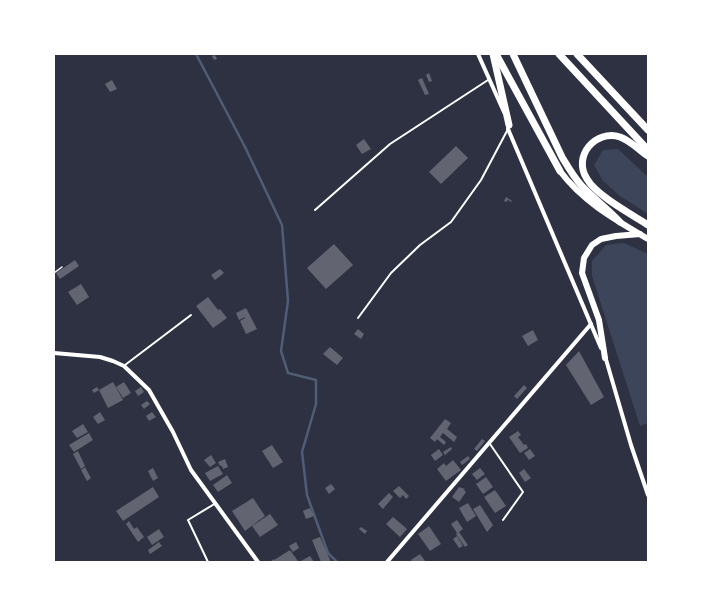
<svg xmlns="http://www.w3.org/2000/svg" width="702" height="616" viewBox="0 0 702 616" font-family="'DM Sans',sans-serif">
<style>
.green{fill:#3c4559}
.lines{fill:none;stroke-linecap:round;stroke-linejoin:round}
.stream{stroke:#4f5d75;stroke-width:2.5}
.building{fill:#626471}
.path{stroke:#fff;stroke-width:1.5}
.service{stroke:#fff;stroke-width:2}
.minor{stroke:#fff;stroke-width:4}
.secondary{stroke:#fff;stroke-width:6}
.trunk{stroke:#fff;stroke-width:7}
</style>
<rect width="100%" height="100%" fill="#2d3142"/>
<g class="green">
<polygon points="618,149 648,177 648,214 620,196 603,181 594,165 603,150"/>
<polygon points="624,243 648,254 648,423 640,426 592,276 592,261 606,245"/>
</g>
<g class="lines">
<polyline class="stream" points="196,54 245,147 282,225 288,301 281,351 288,373 316,380 316,404 302,452 307,495 328,553 337,562"/>
</g>
<g class="building">
<polygon points="215,55 217,59 214,60 212,56"/>
<polygon points="429,73 432,81 429,82 426,75"/>
<polygon points="422,78 429,94 425,95 418,80"/>
<polygon points="112,80 117,89 110,92 105,84"/>
<polygon points="364,139 371,149 362,154 356,145"/>
<polygon points="456,146 468,158 441,184 429,172"/>
<polygon points="506,197 512,201 511,202 508,200 506,202 504,201"/>
<polygon points="334,244 353,265 326,289 307,268"/>
<polygon points="75,260 79,266 60,279 56,273"/>
<polygon points="220,269 224,273 215,280 211,275"/>
<polygon points="81,284 89,297 77,305 68,292"/>
<polygon points="208,297 218,310 220,309 227,318 213,328 196,306"/>
<polygon points="246,308 257,329 246,334 240,321 245,318 245,317 239,320 236,313"/>
<polygon points="358,329 364,334 361,339 354,334"/>
<polygon points="533,330 538,340 528,346 522,336"/>
<polygon points="330,347 343,358 337,365 323,354"/>
<polygon points="579,351 604,397 591,405 566,365"/>
<polygon points="113,382 123,400 108,408 99,390"/>
<polygon points="124,382 131,393 123,398 116,387"/>
<polygon points="524,385 527,388 517,399 514,396"/>
<polygon points="97,387 99,390 94,393 92,390"/>
<polygon points="141,387 144,392 138,396 135,391"/>
<polygon points="147,401 150,404 144,409 141,405"/>
<polygon points="100,412 105,420 98,424 93,417"/>
<polygon points="152,412 156,417 149,421 146,416"/>
<polygon points="445,419 451,423 447,429 457,437 454,442 443,433 440,437 446,442 444,445 437,439 435,442 430,438"/>
<polygon points="83,424 88,432 77,438 72,431"/>
<polygon points="518,431 521,435 518,437 524,445 526,444 528,448 520,453 509,437"/>
<polygon points="89,433 93,440 74,452 69,445"/>
<polygon points="482,439 485,441 477,451 474,449"/>
<polygon points="272,445 283,462 273,468 262,451"/>
<polygon points="451,447 452,449 445,455 443,452"/>
<polygon points="439,449 443,455 435,461 431,455"/>
<polygon points="530,449 535,456 529,460 524,453"/>
<polygon points="78,451 85,466 81,469 73,454"/>
<polygon points="211,455 216,463 210,467 204,460"/>
<polygon points="468,456 470,459 462,465 460,462"/>
<polygon points="225,459 228,467 223,469 222,466 220,466 218,462"/>
<polygon points="453,460 461,470 446,481 437,469 444,463 446,466"/>
<polygon points="218,466 223,474 210,481 205,473"/>
<polygon points="85,467 91,478 87,481 81,470"/>
<polygon points="153,468 158,478 153,481 148,471"/>
<polygon points="480,468 485,474 477,480 472,474"/>
<polygon points="524,469 531,478 525,482 519,473"/>
<polygon points="227,475 232,483 218,492 213,485"/>
<polygon points="486,477 493,487 483,494 476,484"/>
<polygon points="331,484 335,489 329,494 325,488"/>
<polygon points="399,486 409,496 406,499 403,495 400,498 393,491"/>
<polygon points="153,487 159,497 123,521 116,511"/>
<polygon points="459,487 465,489 464,490 466,492 459,502 452,497"/>
<polygon points="495,490 506,506 495,513 484,497"/>
<polygon points="389,493 393,497 383,509 378,504"/>
<polygon points="253,498 265,516 245,531 232,511"/>
<polygon points="468,503 476,516 467,522 459,508"/>
<polygon points="480,505 493,525 487,532 473,509"/>
<polygon points="310,508 314,516 306,519 303,511"/>
<polygon points="270,514 278,525 260,537 252,526"/>
<polygon points="393,517 407,529 400,537 386,524"/>
<polygon points="457,520 463,529 459,532 468,545 465,547 456,534 457,533 451,524"/>
<polygon points="129,521 134,529 137,527 144,537 138,542 126,524"/>
<polygon points="429,526 441,544 430,551 418,534"/>
<polygon points="361,527 367,531 365,534 359,529"/>
<polygon points="159,529 164,537 152,545 147,537"/>
<polygon points="457,536 463,546 459,548 453,539"/>
<polygon points="320,537 331,562 321,562 312,540"/>
<polygon points="159,542 162,546 150,554 148,550"/>
<polygon points="296,542 299,548 293,552 289,546"/>
<polygon points="290,550 298,561 297,562 272,562 271,561 274,559 274,560"/>
<polygon points="420,554 426,562 412,562 411,560"/>
<polygon points="310,556 314,562 299,562"/>
</g>
<g class="lines">
<polyline class="path" points="54,273 62,267"/>
<g class="service">
<polyline points="315,210 390,144 488,80"/>
<polyline points="358,318 391,273 420,245 451,222 481,180 508,129"/>
<polyline points="125,365 191,315"/>
<polyline points="490,444 523,492 503,520"/>
<polyline points="208,562 188,520 216,503"/>
</g>
<g class="minor">
<polyline points="478,54 504,112"/>
<polyline points="509,124 508,129 601,348"/>
<polyline points="54,353 100,357 113,361 124,366 149,390 173,432 191,470 258,562"/>
<polyline points="605,356 631,445 648,495"/>
<polyline points="387,562 591,324"/>
</g>
<g class="secondary">
<path d="M 560,171 C 583,202 616,220 648,239"/>
<polyline points="605,358 599,320 582,273 584,258 592,245 601,239 616,236 640,234"/>
</g>
<g class="trunk">
<polyline points="493,54 509,125"/>
<polyline points="496,54 560,171"/>
<path d="M 513,54 L 562,157 C 568,167 573,176 581,185 C 593,198 608,209 620,222"/>
<polyline points="559,54 648,150"/>
<polyline points="577,54 648,130"/>
<path d="M 648,156 C 639,150 631,141 620,137 C 596,129 572,156 587,179 C 597,196 631,214 648,225"/>
</g>
</g>
<rect width="702" height="616" fill="none" stroke="#ffffff" stroke-width="110"/>
</svg>
